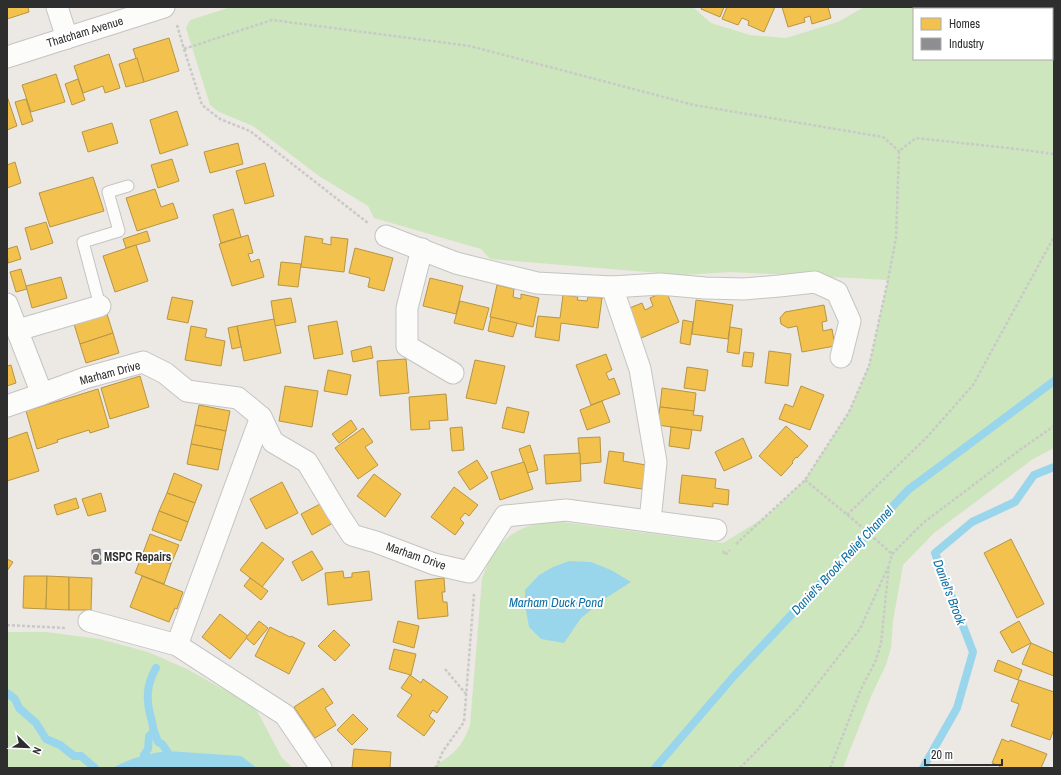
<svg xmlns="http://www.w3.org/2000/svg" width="1061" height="775" viewBox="0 0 1061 775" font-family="'Archivo Narrow',sans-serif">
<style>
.green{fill:#cee6be;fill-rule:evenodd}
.water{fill:#99d6ec}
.homes{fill:#f2c14e;stroke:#b79544}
.industry{fill:#8d8d92;stroke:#707074}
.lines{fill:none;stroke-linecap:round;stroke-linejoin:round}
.stream{stroke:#99d6ec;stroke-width:8}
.service-casing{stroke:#c5c4c5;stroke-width:13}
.minor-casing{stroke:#c5c4c5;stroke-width:23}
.path{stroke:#c9c9c8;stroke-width:2.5;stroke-dasharray:3 2;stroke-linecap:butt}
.service{stroke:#fcfcfb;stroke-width:11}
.minor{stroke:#fcfcfb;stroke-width:21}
.poi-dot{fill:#706f6e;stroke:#fff;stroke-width:1.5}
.labels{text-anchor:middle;stroke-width:4;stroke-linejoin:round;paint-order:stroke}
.street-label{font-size:12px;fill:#2e2e2e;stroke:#fff}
.poi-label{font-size:12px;font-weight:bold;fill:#2e2e2e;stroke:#fff;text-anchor:start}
.water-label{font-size:13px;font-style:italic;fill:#0d6fa3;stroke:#fff}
</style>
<rect width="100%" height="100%" fill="#ece8e4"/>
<g class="green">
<path d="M 231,7 L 693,7 L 711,23 L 750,35 L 786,38 L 838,22 L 864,7 L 1054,7 L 1054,153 L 1033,151 L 1054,154 L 1054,448 L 1033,459 L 934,533 L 903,565 L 893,621 L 891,648 L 886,665 L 872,694 L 843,768 L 431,768 C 452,755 461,750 470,725 L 482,579 C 495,540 515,525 555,521 L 723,543 L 767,516 L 805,480 L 849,412 L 869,366 L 888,280 L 731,272 L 683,275 L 490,259 L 481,249 L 374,218 L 368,206 L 319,176 L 253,126 L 219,112 L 210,105 L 186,28 L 190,20 ZM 914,9 L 1052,9 L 1052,59 L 914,59 Z"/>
<polygon points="7,632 46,632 100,639 148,652 187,669 255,707 282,758 293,768 7,768"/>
</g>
<g class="water">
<polygon points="569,561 591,562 611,570 631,582 606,598 581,618 564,643 541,639 529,627 525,605 525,590 539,575 553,567"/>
<path d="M 167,751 L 241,756 L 257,768 L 113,768 C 130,758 147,754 167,751 Z"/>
</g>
<g class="homes">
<polygon points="7,7 28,7 29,12 7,19"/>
<polygon points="702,7 724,7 720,17 701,9"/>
<polygon points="727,7 775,7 764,32 748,25 749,21 742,18 738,25 722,19"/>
<polygon points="782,7 828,7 831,18 812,24 810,16 804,18 805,22 788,27"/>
<polygon points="169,38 179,71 144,82 133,49"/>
<polygon points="109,54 120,88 105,93 103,86 83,93 74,66"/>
<polygon points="137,58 144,82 126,87 119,64"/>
<polygon points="56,74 65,102 31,112 22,85"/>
<polygon points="78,79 85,100 72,105 65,84"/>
<polygon points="7,96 17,126 7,130"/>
<polygon points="26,99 33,121 22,125 15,102"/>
<polygon points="177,111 188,145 160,154 150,120"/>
<polygon points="112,123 118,143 88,152 82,132"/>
<polygon points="238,143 243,164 210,173 204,152"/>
<polygon points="172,159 179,181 158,188 151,165"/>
<polygon points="15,162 21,183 7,188 7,165"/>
<polygon points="265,163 274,196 245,204 236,171"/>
<polygon points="93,177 104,211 50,227 39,193"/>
<polygon points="155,189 161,207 173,203 178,218 137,231 126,198"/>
<polygon points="233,209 241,237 221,243 213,215"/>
<polygon points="46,222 53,243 31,250 25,228"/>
<polygon points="147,231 150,241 126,248 123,239"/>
<polygon points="248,235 253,253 248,254 251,262 259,259 264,277 232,286 219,244"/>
<polygon points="305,236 323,239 322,243 331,245 331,237 348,239 344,272 301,267"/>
<polygon points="136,245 148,281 115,292 103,256"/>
<polygon points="17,246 21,259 8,263 7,249"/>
<polygon points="355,248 393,258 384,291 368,287 370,278 349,273"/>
<polygon points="281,262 301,264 298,287 278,285"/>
<polygon points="21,269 27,289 16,292 10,272"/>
<polygon points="61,277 67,298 32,308 26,286"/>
<polygon points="430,278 463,286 456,314 423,306"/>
<polygon points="497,285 514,289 513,297 521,299 521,294 539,298 533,327 490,317"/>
<polygon points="666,291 679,322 639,339 627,309 642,303 645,310 653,306 650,298"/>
<polygon points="563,295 578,297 577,300 587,301 588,297 602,298 598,328 561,323 559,341 535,337 538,316 560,318"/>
<polygon points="172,297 193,301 188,323 167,319"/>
<polygon points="291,298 296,322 275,326 271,301"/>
<polygon points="696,300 733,305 728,339 692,334"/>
<polygon points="460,301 489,308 483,330 454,323"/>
<polygon points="824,305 827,321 822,322 823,331 832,329 835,346 802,352 797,326 788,328 781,324 780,318 785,312"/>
<polygon points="107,314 113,333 80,344 74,324"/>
<polygon points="491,317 517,323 513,337 488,331"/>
<polygon points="274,319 281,353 244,361 237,326"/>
<polygon points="683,320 693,322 690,345 680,343"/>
<polygon points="337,321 343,354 314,359 308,326"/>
<polygon points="191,326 207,329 205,337 225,341 221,366 185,360"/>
<polygon points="237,326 241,347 232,349 228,328"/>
<polygon points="730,327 742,329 739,354 727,352"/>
<polygon points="113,333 119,353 86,363 80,344"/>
<polygon points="371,346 373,358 353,362 351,351"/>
<polygon points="769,351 791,354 788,386 765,383"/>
<polygon points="744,352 754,353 752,367 742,366"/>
<polygon points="606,354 612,370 606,373 609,380 614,378 620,394 591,405 576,365"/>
<polygon points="406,359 409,393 380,396 377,361"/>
<polygon points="475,360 505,366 496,404 466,398"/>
<polygon points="11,365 16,383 7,386 7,366"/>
<polygon points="687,367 708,370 705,391 684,388"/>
<polygon points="328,370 351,375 347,395 324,391"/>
<polygon points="140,376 149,407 110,419 101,388"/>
<polygon points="285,386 318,391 312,427 279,421"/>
<polygon points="801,386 824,395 810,430 779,419 785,404 793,407"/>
<polygon points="662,388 696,393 694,411 660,407"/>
<polygon points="98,389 109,427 90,433 89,430 57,440 58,442 37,449 26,411"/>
<polygon points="446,394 448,420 429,421 430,429 411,430 409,397"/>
<polygon points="602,401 610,422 587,430 580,410"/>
<polygon points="199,405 230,411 226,431 195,425"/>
<polygon points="507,407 529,412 524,433 502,428"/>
<polygon points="660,407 694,411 693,415 703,416 701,431 657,425"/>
<polygon points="351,420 357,429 339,443 332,434"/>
<polygon points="195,425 226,431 222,450 191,444"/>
<polygon points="786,426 808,446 797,458 796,457 792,462 793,463 781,476 759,456"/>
<polygon points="462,427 464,450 452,451 450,428"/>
<polygon points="671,427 692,430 689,449 669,446"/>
<polygon points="363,428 373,442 365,447 378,465 358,479 335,448"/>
<polygon points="27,432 39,471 7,481 7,439"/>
<polygon points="600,437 601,462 580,464 578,438"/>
<polygon points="743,438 752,458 724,471 715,452"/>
<polygon points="191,444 222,450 218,470 187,464"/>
<polygon points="530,445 538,470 527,473 519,449"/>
<polygon points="609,451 624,453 623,461 646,465 642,489 604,483"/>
<polygon points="580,453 581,481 546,484 544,455"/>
<polygon points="477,460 488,478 470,490 458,472"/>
<polygon points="524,462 533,489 500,500 491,472"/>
<polygon points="174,473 202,485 195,503 167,493"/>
<polygon points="374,474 401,494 385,517 357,496"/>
<polygon points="682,475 716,479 715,488 729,490 728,505 713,503 713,507 679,503"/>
<polygon points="282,482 298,513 266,529 250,499"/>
<polygon points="454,487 478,505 469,516 465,513 460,519 464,523 455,535 431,517"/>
<polygon points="101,493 106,511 88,516 82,499"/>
<polygon points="167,493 195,503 188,522 159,511"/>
<polygon points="76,498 79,508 57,515 54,505"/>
<polygon points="322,503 333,523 312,535 301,514"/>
<polygon points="159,511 188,522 181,541 152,530"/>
<polygon points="150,534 179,545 171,564 143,553"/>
<polygon points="1011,539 1044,604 1017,618 984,553"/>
<polygon points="262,542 284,559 262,587 240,570"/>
<polygon points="312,551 323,569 302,581 292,562"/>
<polygon points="143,553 171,564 164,584 135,573"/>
<polygon points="7,559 13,562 7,571"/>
<polygon points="343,571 344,578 352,577 352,573 369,571 372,600 328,605 325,573"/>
<polygon points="24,576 47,576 46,609 23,608"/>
<polygon points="47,576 69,577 69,610 46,609"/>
<polygon points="142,576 183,592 177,609 175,608 169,622 130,607"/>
<polygon points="69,577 92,578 91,610 69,610"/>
<polygon points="250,578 268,591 261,600 244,586"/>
<polygon points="444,578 445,592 442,592 443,602 447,602 448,616 418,619 415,581"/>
<polygon points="220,614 248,636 230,659 202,637"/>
<polygon points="259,621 268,628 254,645 246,638"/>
<polygon points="398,621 419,626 414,648 393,642"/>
<polygon points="1019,621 1031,643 1012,653 1000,632"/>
<polygon points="270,627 290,637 291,636 305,643 289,674 255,656"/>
<polygon points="334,630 350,645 335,661 318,646"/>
<polygon points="1031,643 1054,653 1054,676 1022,664"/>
<polygon points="394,649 416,654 411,675 389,669"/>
<polygon points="998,660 1022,670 1018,680 994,671"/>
<polygon points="410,675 421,683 423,679 448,697 437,713 433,710 429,716 435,721 424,736 397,716 412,695 401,688"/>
<polygon points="1019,680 1054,692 1054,729 1050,740 1011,726 1019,704 1011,701"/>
<polygon points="323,688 333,703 325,708 336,725 315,738 294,707"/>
<polygon points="353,714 368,729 352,745 337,730"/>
<polygon points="1002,739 1009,742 1010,740 1047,754 1041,768 999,768 1000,766 992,763"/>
<polygon points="354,749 391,752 390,768 352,768"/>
</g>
<polygon class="industry" points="100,549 101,564 92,564 92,550"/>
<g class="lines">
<g class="stream">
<polyline points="7,693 15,699 19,708 36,723 46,739 60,745 74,756 81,756 95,768"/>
<polyline points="154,731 158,742 162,744 167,751"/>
<path d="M 144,755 L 148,749 L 149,736 L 154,731 C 152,727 153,723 151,718 C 146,700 146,685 156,668"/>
<polyline points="655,768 734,676 908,490 1054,381"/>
<polyline points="923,768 957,708 973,652 935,553 972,522 1015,502 1034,475 1054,467"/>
</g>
<g class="service-casing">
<polyline id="service" points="100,306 83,242 119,231 108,192 128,186"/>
</g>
<g class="minor-casing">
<g id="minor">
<polyline points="57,7 67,38"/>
<polyline points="7,57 164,7"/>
<polyline points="386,236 456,263 537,283 612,287"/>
<polyline points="422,249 407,308 407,346 453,373"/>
<polyline points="7,304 42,394 85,378 143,362 165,373 187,391 238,398 261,417 273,442 307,462 337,512 352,535 376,542 434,564 469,572 505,516 566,510 716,530"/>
<polyline points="18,330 100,306"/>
<polyline points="7,406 42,394"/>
<polyline points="650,521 656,462 640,369 612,287 660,284 705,288 744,289 779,286 815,282 837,292 850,321 841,357"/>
<polyline points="89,621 177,645 285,715 321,768"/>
<polyline points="177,645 261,417"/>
</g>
</g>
<g class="path">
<polyline points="177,25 184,49 272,20 470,46 694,105 883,137 899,151"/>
<polyline points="184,49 202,105 220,119 250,131 368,223"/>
<polyline points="805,480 855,521 892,554"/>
<polyline points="847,515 927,437 973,385 1054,237"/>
<polyline points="736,544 805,480 849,412 869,366 888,280 896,238 899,151 916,138 1017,149 1054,154"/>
<polyline points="723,551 725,555 730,550"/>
<polyline points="7,625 66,628"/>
<polyline points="445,669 466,694"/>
<polyline points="436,768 443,751 464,722 474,594"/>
<polyline points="740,768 797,710 860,629 888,567"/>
<polyline points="830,768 861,689 876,660 881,643 889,565 892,554 923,523 1021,449 1054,426"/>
</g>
<use href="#service" class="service"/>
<use href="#minor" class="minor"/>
</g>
<circle class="poi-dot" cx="96" cy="557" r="4"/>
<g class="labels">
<g class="street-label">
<text transform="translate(85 32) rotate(-17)" y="4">Thatcham Avenue</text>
<text transform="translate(110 373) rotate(-15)" y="4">Marham Drive</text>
<text transform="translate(416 556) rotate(19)" y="4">Marham Drive</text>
</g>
<g class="poi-label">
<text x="104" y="561">MSPC Repairs</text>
</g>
<g class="water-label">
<text transform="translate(842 560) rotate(-47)" y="5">Daniel's Brook Relief Channel</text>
<text transform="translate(950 592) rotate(69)" y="5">Daniel's Brook</text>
<text x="556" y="607">Marham Duck Pond</text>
</g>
</g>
<rect width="1061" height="775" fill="none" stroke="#2e2e2e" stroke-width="16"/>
<rect x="913" y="8" width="140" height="52" fill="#ffffff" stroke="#ababab"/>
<rect x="921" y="18" width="20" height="12" fill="#f2c14e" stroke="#ababab"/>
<text x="949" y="28" font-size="12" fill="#2e2e2e">Homes</text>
<rect x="921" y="38" width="20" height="12" fill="#8d8d92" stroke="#ababab"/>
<text x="949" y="48" font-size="12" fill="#2e2e2e">Industry</text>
<g transform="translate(28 747) rotate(113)" stroke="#ffffff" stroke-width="3" paint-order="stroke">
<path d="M0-3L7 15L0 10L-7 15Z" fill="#2e2e2e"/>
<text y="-6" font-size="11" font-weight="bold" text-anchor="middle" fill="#2e2e2e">N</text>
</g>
<path d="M925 759v6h77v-6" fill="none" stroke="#2e2e2e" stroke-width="2"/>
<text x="931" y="759" font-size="12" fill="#2e2e2e" stroke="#ffffff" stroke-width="3" paint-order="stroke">20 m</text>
</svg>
